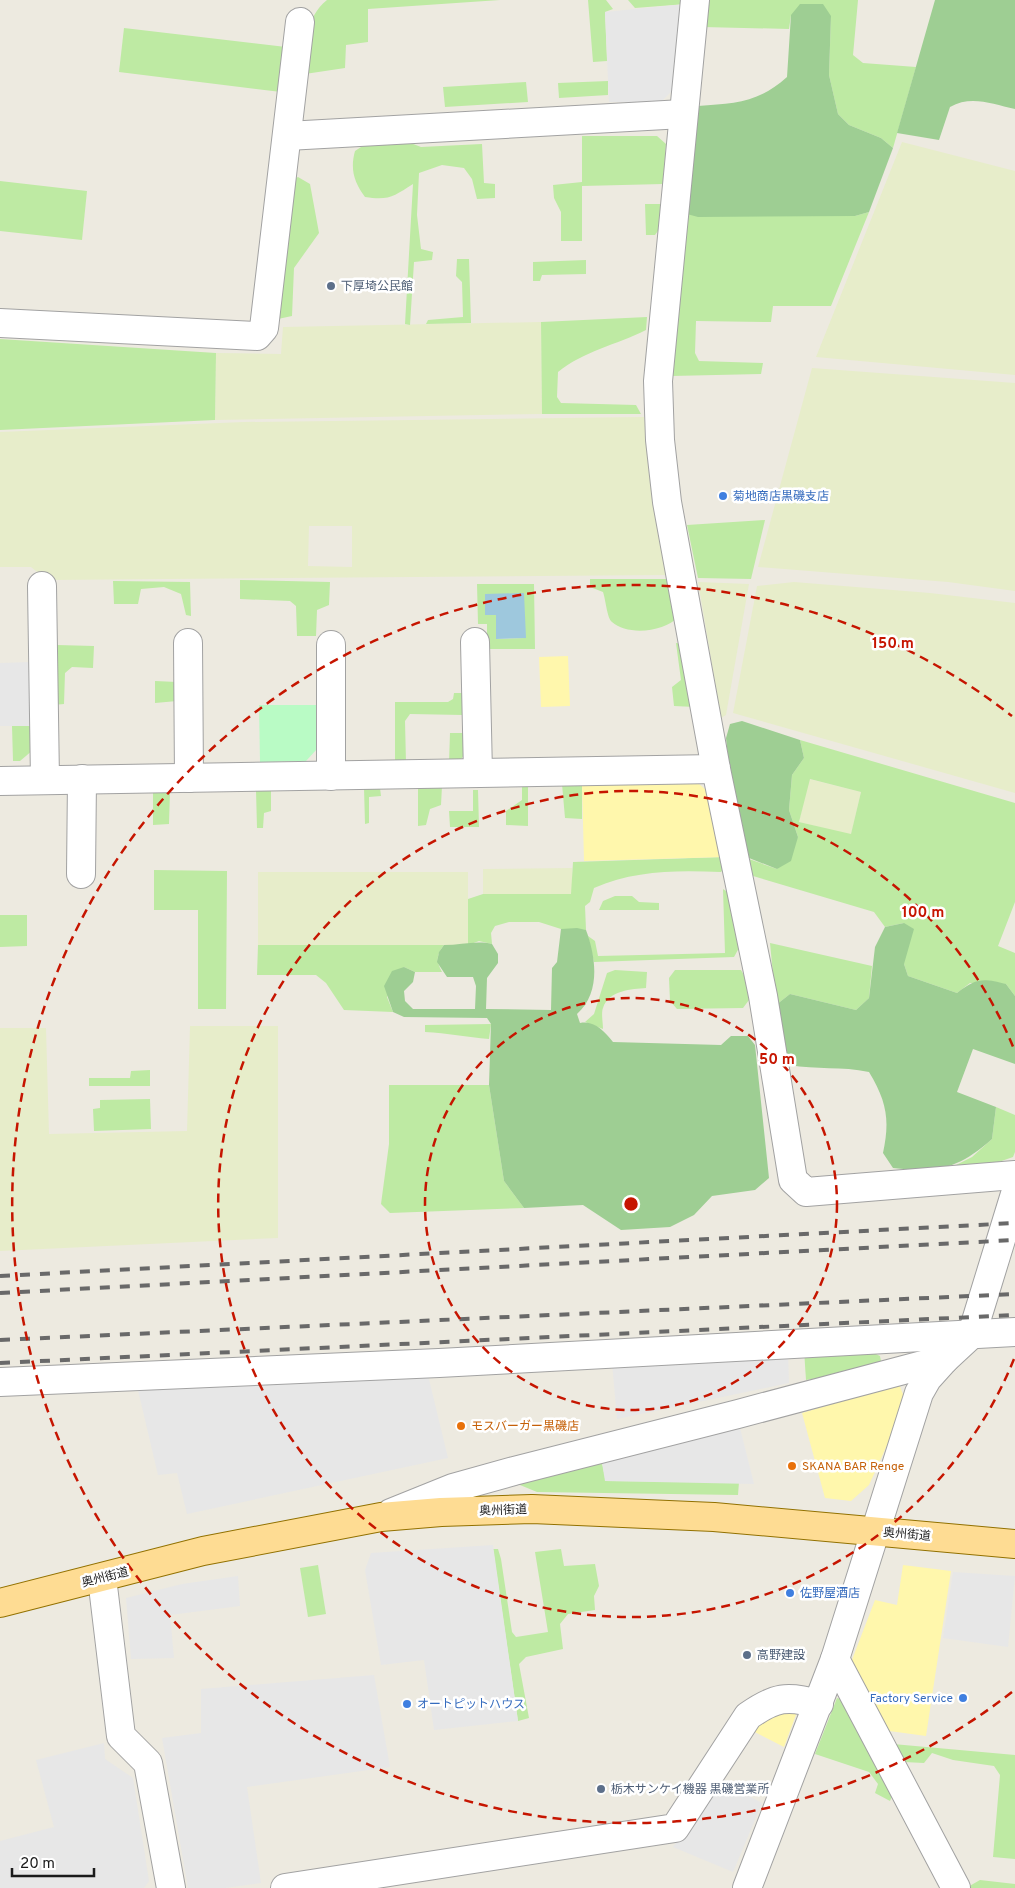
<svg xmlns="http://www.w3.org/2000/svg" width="1015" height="1888" viewBox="0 0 1015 1888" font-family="Overpass,'Noto Sans JP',sans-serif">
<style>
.farmland{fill:#e7edca;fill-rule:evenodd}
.grass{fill:#beeaa3;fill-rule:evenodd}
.forest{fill:#9ece93}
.sand{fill:#fff7ac}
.park{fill:#b9fbc5}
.parking{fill:#e7e7e7}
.water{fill:#9ec8dd}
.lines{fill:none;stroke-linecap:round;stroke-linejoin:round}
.minor-casing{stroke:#a2a2a2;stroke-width:30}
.major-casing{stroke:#927100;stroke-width:30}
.minor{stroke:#fff;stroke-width:28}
.major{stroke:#fedc93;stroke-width:28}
.rail{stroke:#696969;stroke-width:4;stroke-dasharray:10 10;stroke-linecap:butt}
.ring{fill:none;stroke:#c61500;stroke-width:2.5;stroke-dasharray:9 6}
.service-dot{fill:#5c6f8a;stroke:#fff;stroke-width:2}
.shop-dot{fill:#3f7fe0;stroke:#fff;stroke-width:2}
.food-dot{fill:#e8710a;stroke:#fff;stroke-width:2}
.labels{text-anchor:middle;stroke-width:5;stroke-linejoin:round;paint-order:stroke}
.service-label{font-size:12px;fill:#4e5e75;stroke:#fff;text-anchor:start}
.shop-label{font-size:12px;fill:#366cbe;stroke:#fff;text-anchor:start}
.food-label{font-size:12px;fill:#c56008;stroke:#fff;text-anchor:start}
.street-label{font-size:12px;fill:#1b1b1b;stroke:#fff}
.centre{fill:#c61500;stroke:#fff;stroke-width:2.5}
.ring-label{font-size:15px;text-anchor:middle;font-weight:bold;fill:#c61500;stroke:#fff;stroke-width:5;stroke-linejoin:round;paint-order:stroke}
</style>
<rect width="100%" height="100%" fill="#edeae0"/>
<g class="farmland">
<polygon points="902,142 1015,171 1015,375 816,357"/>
<polygon points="541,322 542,414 215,420 216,353 281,354 283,327"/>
<polygon points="812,368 1015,383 1015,591 948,582 758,567"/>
<path d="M 644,417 L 670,575 L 47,580 L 31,567 L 0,567 L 0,432 L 244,422 ZM 309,526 L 352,526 L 352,567 L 308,566 Z"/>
<polygon points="698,582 749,584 726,715 721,718"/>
<polygon points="794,582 930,593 1015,603 1015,793 733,713 757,586"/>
<polygon points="809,779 861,792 851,835 799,822"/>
<polygon points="572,868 572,894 483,894 483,869"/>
<rect x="258" y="872" width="210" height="73"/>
<polygon points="190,1026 278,1026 278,1238 0,1251 0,1028 46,1028 49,1134 187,1131"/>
</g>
<g class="grass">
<path d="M 327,0 L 500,0 L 368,9 L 368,42 L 346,45 L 345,68 L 305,74 C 307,47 304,18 327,0 Z"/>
<polygon points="588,0 606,0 613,9 605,12 607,61 593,62"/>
<polygon points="628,0 686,0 686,4 635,8"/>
<polygon points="705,0 858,0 853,55 863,63 916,67 893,148 881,138 849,125 838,114 829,75 831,16 791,15 789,29 703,27"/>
<polygon points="124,28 286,47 281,92 119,72"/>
<polygon points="608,81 608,95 559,98 558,83"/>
<polygon points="526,82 528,102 445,107 443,87"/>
<polygon points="582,136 657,136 666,144 663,184 582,186 582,241 561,241 561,212 554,198 553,185 582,182"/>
<path d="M 408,142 L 421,147 L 482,144 L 484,183 L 495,184 L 495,198 L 477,199 L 472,179 L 464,168 L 442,165 L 419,173 L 417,215 L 421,249 L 433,252 L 432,260 L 414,262 L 410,325 L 405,324 L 413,184 C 394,196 389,201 365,197 C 354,182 350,169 355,151 L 364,145 Z"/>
<polygon points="298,177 310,184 319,233 294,268 292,316 278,319 286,183"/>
<polygon points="0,181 87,191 82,240 0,231"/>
<polygon points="645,204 662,204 660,228 655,235 646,235"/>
<polygon points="869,212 831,306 773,306 771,322 696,321 695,353 699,361 763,363 761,374 671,376 687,214 855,216"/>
<polygon points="457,259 469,259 471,323 426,324 428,320 463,317 462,282 456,276"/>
<polygon points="586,260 586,274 542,275 540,281 533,281 533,262"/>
<path d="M 647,317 L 646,330 C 616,345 584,351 558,372 L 557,397 L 561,403 L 636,405 L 641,414 L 542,414 L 541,322 Z"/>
<polygon points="0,339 216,353 215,420 0,430"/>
<polygon points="765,520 751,579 698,578 687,525"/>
<path d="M 590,579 L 671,579 L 678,617 C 665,632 627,636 612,622 C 607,618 606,601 603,592 L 590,587 Z"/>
<polygon points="240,580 330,582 329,605 317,610 316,636 297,636 296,606 290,601 240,599"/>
<polygon points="113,581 190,582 191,616 186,615 181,594 164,587 141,589 138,604 114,604"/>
<path d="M 477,584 L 534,584 L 535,649 L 487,649 L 487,624 L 478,624 ZM 496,614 L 525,638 L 496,639 Z"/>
<polygon points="676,643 684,644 695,707 674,706 672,687 681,680"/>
<polygon points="57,645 94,646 93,668 72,667 65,673 64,704 53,705"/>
<polygon points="155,681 177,682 177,701 155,703"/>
<polygon points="454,693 463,693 463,715 410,714 405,721 406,763 395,762 395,702 448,702 453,699"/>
<polygon points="12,726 32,726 33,750 20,761 13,761"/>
<polygon points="450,733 466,733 465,754 458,763 449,763"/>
<path d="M 800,740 L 1015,803 L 1015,902 L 998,946 L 1015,953 L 1015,996 L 1006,984 L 970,983 L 957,993 L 908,976 L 904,964 L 904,923 L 885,927 L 874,912 L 753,876 L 749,859 L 777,869 L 798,837 L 789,810 L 792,775 L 804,758 ZM 810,779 L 861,792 L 851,834 L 799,822 Z"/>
<polygon points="522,783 528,783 528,826 506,825 506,811 522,800"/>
<polygon points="562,784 582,784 582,819 565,818"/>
<polygon points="418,786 442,786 441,805 430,809 426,825 418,826"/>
<polygon points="364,788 380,788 381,796 369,797 369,823 365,824"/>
<polygon points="256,790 271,790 271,811 264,813 263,828 257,828"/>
<polygon points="473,790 478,790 479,827 450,827 449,811 473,811"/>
<polygon points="153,791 170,791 169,824 153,825"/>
<path d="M 724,857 L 724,868 L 721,872 C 678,870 634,870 594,888 L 590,902 L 585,906 L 586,930 L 561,929 L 539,922 L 509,922 L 495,926 L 491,933 L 492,944 L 479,941 L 468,945 L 468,899 L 483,894 L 571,894 L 573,862 Z"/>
<polygon points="154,870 227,871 226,1009 198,1009 198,910 154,910"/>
<polygon points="723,889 732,895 740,946 734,957 594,962 588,936 595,941 598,956 725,953"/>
<polygon points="615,896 632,896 639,902 659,903 659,910 599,910 603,901"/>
<polygon points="0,915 27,915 27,946 0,947"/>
<polygon points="770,943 872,966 869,998 856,1010 790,994 776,1005"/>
<path d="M 258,945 L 444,945 C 436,955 436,961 442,972 L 415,972 L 404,967 L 387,997 L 393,1012 L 344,1010 L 326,983 L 316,975 L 257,975 Z"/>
<path d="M 615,970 L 647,972 L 646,988 C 632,989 609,990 603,1008 C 601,1013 603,1023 603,1029 L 585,1022 L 594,1014 L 607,973 Z"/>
<polygon points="675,970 741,970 746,979 749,1000 743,1008 677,1009 670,1001 669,978"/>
<path d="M 491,1024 L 489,1039 C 467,1037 447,1033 425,1032 L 425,1025 Z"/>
<polygon points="150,1070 150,1086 89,1086 89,1078 130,1078 131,1071"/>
<polygon points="389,1085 489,1085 504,1181 524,1208 390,1213 381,1204 389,1144"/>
<polygon points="150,1099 151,1129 94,1131 93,1109 100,1108 100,1100"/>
<polygon points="996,1107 1015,1115 1015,1152 1013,1157 990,1165 952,1167 972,1157 992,1139"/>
<polygon points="861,1347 880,1356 882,1366 806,1380 804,1350"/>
<polygon points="602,1463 606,1481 739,1482 738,1495 537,1492 520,1485 520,1481"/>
<polygon points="493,1549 498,1549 501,1559 512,1632 516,1637 548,1632 535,1552 561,1549 564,1566 595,1564 599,1586 594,1596 595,1610 568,1614 560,1624 563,1649 526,1657 519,1664 529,1718 518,1721"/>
<polygon points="318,1565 326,1614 308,1617 300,1568"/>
<polygon points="837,1698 848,1701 894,1792 890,1801 875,1793 878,1784 869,1772 815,1754"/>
<polygon points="893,1744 1015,1755 1015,1859 993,1857 1000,1775 994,1766 953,1760 932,1753 924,1763 904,1762"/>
<polygon points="980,1880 1015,1884 1015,1888 966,1888"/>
</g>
<g class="forest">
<path d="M 935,0 L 1015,0 L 1015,109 C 992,104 971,95 950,107 L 939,140 L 897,133 Z"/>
<path d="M 800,4 L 823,4 L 831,16 L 829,75 L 838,114 L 849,125 L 881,138 L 893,148 L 869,212 L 855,216 L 698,217 L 687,214 L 698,106 C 735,103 758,103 787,77 L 791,15 Z"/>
<polygon points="742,721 800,740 804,758 792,775 789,810 798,837 791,861 777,869 749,858 729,768 726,738 730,724"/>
<path d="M 904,923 L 914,929 L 904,964 L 908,976 L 957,993 C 976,978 983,978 1006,984 L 1015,996 L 1015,1064 L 973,1049 L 957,1092 L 996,1107 L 992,1139 C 958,1169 938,1173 893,1168 L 883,1153 C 890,1120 887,1102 869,1072 C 841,1066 817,1070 789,1065 L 779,1049 L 776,1005 L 790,994 L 856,1010 L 869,998 L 875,947 L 885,927 Z"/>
<path d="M 577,928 L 586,930 C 596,957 601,993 577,1014 L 580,1023 C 594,1020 604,1031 613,1042 L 721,1045 L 731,1036 L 748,1036 L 755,1045 L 769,1178 L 755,1190 L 712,1196 L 694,1215 L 670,1227 L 621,1230 L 583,1205 L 524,1208 L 504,1181 L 489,1085 L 491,1024 L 487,1018 L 404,1017 L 393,1012 L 384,986 L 392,971 L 404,967 L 415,972 L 413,982 L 404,991 L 405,1001 L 413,1009 L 475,1009 L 476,986 L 473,977 L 447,977 L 437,962 L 439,952 L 444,945 C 461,945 477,940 492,944 L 498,954 L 498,963 L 487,978 L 486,1009 L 551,1010 L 552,968 L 557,962 L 561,929 Z"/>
</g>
<g class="sand">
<polygon points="568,656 570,706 541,707 539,657"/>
<polygon points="582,784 699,784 712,795 724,857 584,861"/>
<polygon points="899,1384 904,1397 893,1432 869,1485 851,1501 825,1498 802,1413"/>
<polygon points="903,1565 951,1571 926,1736 882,1730 850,1665 875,1600 897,1605"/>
<polygon points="772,1711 797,1712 784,1747 749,1729"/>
</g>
<polygon class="park" points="259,705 317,705 317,749 306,761 260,762"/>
<g class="parking">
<polygon points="686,4 678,85 660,103 609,102 605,12"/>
<polygon points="31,662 32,726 0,726 0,663"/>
<polygon points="788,1353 789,1383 617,1419 612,1362"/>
<polygon points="427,1371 448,1458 187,1514 177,1473 158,1475 137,1386"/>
<polygon points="740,1428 754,1484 605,1481 602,1463"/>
<polygon points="493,1545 518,1721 434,1730 424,1660 381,1665 365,1570 371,1553"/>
<polygon points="953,1572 1015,1576 1008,1647 943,1638"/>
<polygon points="238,1576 240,1606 170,1615 174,1658 131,1659 126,1598 182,1584"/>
<polygon points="374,1675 390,1767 247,1787 261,1883 225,1888 188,1888 162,1738 201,1733 201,1689"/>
<polygon points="104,1743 105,1759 133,1778 149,1881 144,1888 0,1888 0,1841 54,1827 36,1760"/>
<polygon points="720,1781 762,1803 733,1872 673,1847"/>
</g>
<polygon class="water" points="524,593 526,638 496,639 496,615 485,615 485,594"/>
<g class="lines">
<g class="minor-casing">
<g id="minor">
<polyline points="695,0 658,381 660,440 667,502 716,769 763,996 793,1180 806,1192 1015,1175"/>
<polyline points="287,136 683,114"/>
<polyline points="0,323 257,336 264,328 300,22"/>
<polyline points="42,586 45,780"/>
<polyline points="475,642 478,773"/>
<polyline points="188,643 189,778"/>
<polyline points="331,645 331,776"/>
<polyline points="0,781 716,769"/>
<polyline points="81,874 82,779"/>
<polyline points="0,1382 439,1363 1015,1332"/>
<polyline points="391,1513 453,1488 514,1471 738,1414 945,1359"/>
<polyline points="102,1578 121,1736 148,1763 171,1888"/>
<polyline points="835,1659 956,1888"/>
<path d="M 285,1888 L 675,1828 L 748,1716 C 775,1697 787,1695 819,1704"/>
<polyline points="747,1888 835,1659 919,1393 927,1379 945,1359 972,1334 1015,1194"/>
</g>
</g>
<g class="major-casing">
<polyline id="major" points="0,1603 203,1551 381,1517 441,1512 532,1509 714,1517 1015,1544"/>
</g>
<use href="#minor" class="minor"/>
<use href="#major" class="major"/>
<g class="rail">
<polyline points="0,1276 1015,1223"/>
<polyline points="0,1293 1015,1240"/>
<polyline points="0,1340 1015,1294"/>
<polyline points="0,1363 1015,1315"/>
</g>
</g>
<g class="ring">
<circle cx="631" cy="1204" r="206"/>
<path d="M1014 1359A413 413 0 1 1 1014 1049"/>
<path d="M1012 1692A619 619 0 1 1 1012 716"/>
</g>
<g class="service-dot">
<circle cx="331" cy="286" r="5"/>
<circle cx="747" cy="1655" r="5"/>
<circle cx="601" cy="1789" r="5"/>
</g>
<g class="shop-dot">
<circle cx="723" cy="496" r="5"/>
<circle cx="790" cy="1593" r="5"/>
<circle cx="963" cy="1698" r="5"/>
<circle cx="407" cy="1704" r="5"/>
</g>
<g class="food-dot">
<circle cx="461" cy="1426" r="5"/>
<circle cx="792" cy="1466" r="5"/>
</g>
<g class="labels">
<g class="service-label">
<text x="341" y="290">下厚埼公民館</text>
<text x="757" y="1659">高野建設</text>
<text x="611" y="1793">栃木サンケイ機器 黒磯営業所</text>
</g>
<g class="shop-label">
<text x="733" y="500">菊地商店黒磯支店</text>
<text x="800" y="1597">佐野屋酒店</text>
<text x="953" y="1702" text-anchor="end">Factory Service</text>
<text x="417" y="1708">オートピットハウス</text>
</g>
<g class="food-label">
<text x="471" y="1430">モスバーガー黒磯店</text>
<text x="802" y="1470">SKANA BAR Renge</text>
</g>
<g class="street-label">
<text transform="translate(503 1510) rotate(-2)" y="4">奥州街道</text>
<text transform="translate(907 1534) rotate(5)" y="4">奥州街道</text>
<text transform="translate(105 1577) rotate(-14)" y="4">奥州街道</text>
</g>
</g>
<circle cx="631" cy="1204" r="8" class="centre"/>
<g class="ring-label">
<text x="893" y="648">150 m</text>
<text x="923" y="917">100 m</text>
<text x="777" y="1064">50 m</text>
</g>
<path d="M12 1868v8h82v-8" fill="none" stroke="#1b1b1b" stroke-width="2.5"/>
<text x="20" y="1868" font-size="15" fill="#1b1b1b" stroke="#ffffff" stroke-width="4" paint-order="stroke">20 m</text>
</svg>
